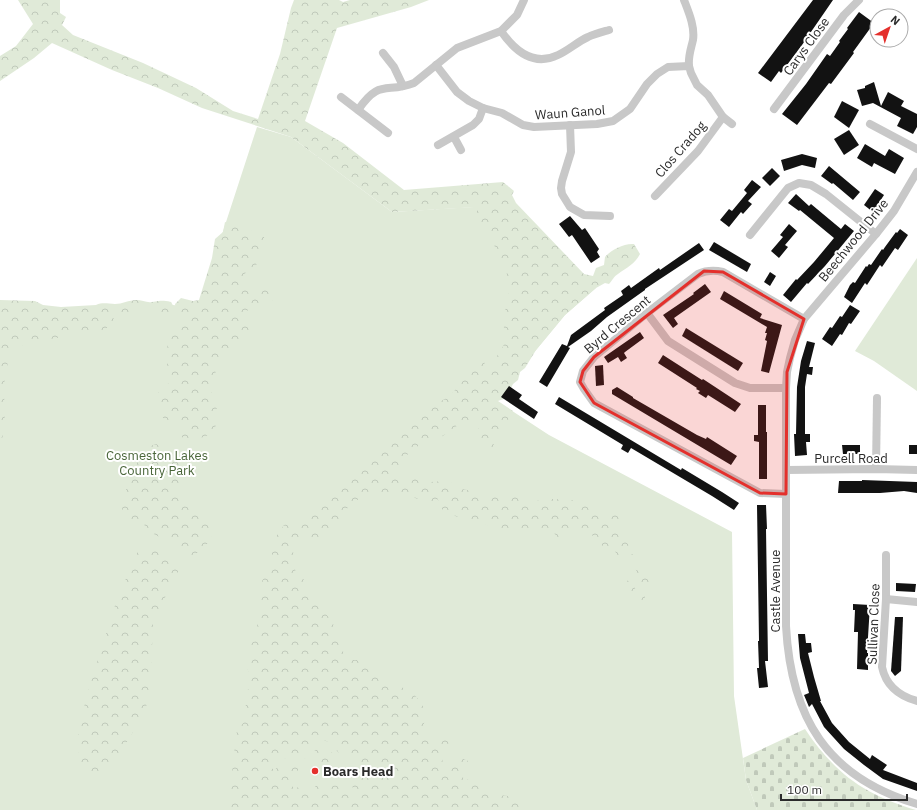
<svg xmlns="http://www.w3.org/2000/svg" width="917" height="810" viewBox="0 0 917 810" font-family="'IBM Plex Sans',sans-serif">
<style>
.green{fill:#e0ead8}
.forest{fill:url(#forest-crowns);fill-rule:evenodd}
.cemetery{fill:url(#cemetery-stones)}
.building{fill:#121212}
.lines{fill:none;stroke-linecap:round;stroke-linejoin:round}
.minor{stroke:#c8c8c8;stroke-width:8}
.marked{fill:#e4302c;fill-opacity:0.2;stroke:#e4302c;stroke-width:3;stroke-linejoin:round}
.poi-dot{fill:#e4302c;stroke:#fff;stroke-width:1.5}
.labels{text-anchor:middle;stroke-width:4;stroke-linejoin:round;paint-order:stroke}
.street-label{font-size:13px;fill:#2b2b2b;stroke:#fff}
.park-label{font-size:13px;fill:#4a663a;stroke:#fff}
.poi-label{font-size:13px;font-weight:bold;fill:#2b2b2b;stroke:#fff;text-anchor:start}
</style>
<defs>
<pattern id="forest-crowns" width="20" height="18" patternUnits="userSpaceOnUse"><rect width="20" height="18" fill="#e0ead8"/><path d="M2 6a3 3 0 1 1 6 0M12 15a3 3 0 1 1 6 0" fill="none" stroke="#c0c9ba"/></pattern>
<pattern id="cemetery-stones" width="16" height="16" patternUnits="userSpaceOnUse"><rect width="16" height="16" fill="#e0ead8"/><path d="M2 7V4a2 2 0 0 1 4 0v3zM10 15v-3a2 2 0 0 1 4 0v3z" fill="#c0c9ba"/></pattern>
</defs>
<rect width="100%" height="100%" fill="#fff"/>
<g class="green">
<polygon points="257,127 291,137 392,212 506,205 596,288 565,315 527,361 497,401 549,435 732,532 734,696 746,780 757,810 0,810 0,311 173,305 198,308"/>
<polygon points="917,258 917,391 874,361 855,351"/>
</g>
<g class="forest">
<path d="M 18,0 L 60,0 L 60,13 L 66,17 L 62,25 L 73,35 L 143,63 L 196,88 L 233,111 L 258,119 L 280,54 L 291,8 L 294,0 L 339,0 L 343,2 L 350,0 L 429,0 L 411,7 L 337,28 L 305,121 L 343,143 L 404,190 L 503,182 L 514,191 L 512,195 L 516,203 L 584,274 L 593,276 L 596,268 L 604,265 L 605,257 C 611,250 624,243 634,244 L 640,254 C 635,264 626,268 618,274 C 614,276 612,281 609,284 L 605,283 L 596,288 L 565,315 L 536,350 L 525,368 L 520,372 L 518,380 L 513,384 L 506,398 L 498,401 L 513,411 L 499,437 L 495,436 L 492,431 L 488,429 L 487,433 L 493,441 L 494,446 L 489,452 L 481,451 C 477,441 477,432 480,421 C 458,414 445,444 422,443 C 418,447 412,449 409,453 C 406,456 404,459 400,462 L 399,474 L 409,488 L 414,476 L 426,476 L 431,482 L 444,481 L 456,484 L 462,489 L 472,491 L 484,496 L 515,496 L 527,498 L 532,502 L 545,499 L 554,499 L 572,500 L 579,503 L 585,502 L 593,503 L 598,508 L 599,515 L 611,513 L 619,514 L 622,518 L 620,535 L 628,544 L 630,553 L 636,556 L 642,572 L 647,574 C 650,581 651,587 649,594 L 645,595 L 645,599 L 642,603 L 635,603 L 628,591 L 622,586 L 626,581 L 632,580 L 636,591 L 640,592 C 641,585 637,568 632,562 C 629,559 624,559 619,559 L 614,549 C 602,550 601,543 593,536 C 589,532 583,530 579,526 L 568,531 L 566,541 L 559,540 L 554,533 L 533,532 L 527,535 L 521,532 L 517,528 C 504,536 493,526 480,522 C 472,520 463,519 455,516 L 452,513 L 447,514 L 441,508 L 438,499 L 434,503 L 428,504 C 423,500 409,496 402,493 L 399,495 L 395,493 C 387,496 380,492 374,489 L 368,492 L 364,498 L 357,500 L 343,512 L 339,521 C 328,526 329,537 315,540 L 311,537 L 304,536 C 296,543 291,549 294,560 C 295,564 297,565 295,570 L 298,574 L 302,573 L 304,581 L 300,584 L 318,600 L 325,613 L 332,621 L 344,654 L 352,660 L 357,660 L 362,666 L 411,692 C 422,701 429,713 423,726 L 427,738 L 436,746 L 443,740 L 450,740 L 442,759 L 445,769 L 450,769 L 452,761 L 459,757 L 468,761 C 468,769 464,771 463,778 L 477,783 L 491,794 L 517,797 L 525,800 L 526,804 L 524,810 L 520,809 L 519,807 L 511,810 L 227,810 L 231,795 L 229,791 L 233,778 L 232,766 L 237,759 C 230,742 235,731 247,719 L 247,714 L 245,711 L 250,674 L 246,666 L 248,659 L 252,655 L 252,652 L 249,645 L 250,643 C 264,639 259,635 257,625 L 261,616 L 260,608 L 262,581 L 264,578 L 270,576 L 273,559 L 271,548 L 277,535 L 284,525 L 294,521 L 303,520 L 314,510 L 370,464 L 390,442 L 422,417 L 429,408 L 450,396 L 466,377 L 476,359 L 481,358 L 484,360 L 485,366 L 482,369 L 481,372 L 491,366 L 505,343 L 503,314 L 508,304 L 509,295 L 508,291 L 505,288 L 505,279 L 507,276 L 507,274 C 498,254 493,235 474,224 L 478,207 L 392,212 L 291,137 L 202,108 L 158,88 L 112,70 L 52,43 L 34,58 L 0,81 L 0,56 L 16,46 L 33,24 ZM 319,741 C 321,741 324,740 326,741 C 337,743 338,762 352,758 L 356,760 C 352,765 345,763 343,770 C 348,777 355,789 355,798 L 352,799 C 349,796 347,790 344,788 C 338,784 321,785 315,786 L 319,799 L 318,800 C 309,786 308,789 293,787 L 291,783 L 301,765 L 300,763 C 289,759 282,764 274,770 L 271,767 L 282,758 L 299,759 L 306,758 L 311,748 Z"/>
<path d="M 225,222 L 263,235 C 269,246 259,259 254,269 L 247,271 L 241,279 L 242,285 C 254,291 270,284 273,300 L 244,312 L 232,313 C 237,321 248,320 251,330 C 246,337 238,350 229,352 C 226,353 222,352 219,353 L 220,363 L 215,370 L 218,382 L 216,385 L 211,387 L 210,390 L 218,402 C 215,408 218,411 217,418 C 217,438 197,441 181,437 L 178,420 L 175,418 L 170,425 C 157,414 154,400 161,385 L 166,385 L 174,380 L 167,365 L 169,354 L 167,349 L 168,342 L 187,314 L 176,311 L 175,304 L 181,298 L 193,301 L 199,300 L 212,258 L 215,239 L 223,232 Z"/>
<path d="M 0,300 L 35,301 L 43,305 L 61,307 L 96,305 C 103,302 108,304 115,304 C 122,304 129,300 136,300 C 142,300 147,303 152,302 C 161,301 161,300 171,302 L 174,307 C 173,316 166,317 159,318 L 153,310 L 143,307 L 137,309 L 135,313 L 133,314 L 134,316 L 124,318 L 120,312 L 115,312 L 113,321 L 101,334 L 98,334 L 95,331 L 24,344 L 9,356 L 4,385 L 5,428 L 0,446 Z"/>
<path d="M 156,444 L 183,458 L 186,470 L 179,488 L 179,504 L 210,515 L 214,529 L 209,542 L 195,555 L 186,556 L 171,543 L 146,530 L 143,520 L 137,528 C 129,529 126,523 122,517 C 123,511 121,505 123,498 C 124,491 129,486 132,479 C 136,469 137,458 142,449 Z"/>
<polygon points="140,546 167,552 180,568 169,589 153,624 150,696 142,717 125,745 103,777 86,772 79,759 78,734 87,694 117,599"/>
<path d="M 327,747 L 330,747 L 339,772 L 336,775 L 315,777 C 313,769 311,757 315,750 Z"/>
</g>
<path class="cemetery" d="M 805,729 C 835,774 865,795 916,810 L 757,810 L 746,780 L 743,758 Z"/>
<g class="building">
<polygon points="813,0 833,0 802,45 781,73 779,71 771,82 758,73"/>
<polygon points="859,12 874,23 853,52 854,53 831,84 829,83 797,125 782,114 806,84 827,54 830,56 840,42 839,41 848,29 847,28"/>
<polygon points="874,82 881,106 888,92 904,101 901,106 917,114 917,127 913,134 897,126 901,118 873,103 862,106 857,90 865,88 865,86"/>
<polygon points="842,101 859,110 849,128 834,117"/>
<polygon points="849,130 859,145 844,155 834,139"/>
<polygon points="865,144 885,156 889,149 904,158 895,174 874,163 872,167 857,158"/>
<polygon points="802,154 817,158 815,168 802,165 784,171 781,160"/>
<polygon points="829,166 860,192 853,200 833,183 832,184 821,176"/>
<polygon points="772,168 780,176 770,186 762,178"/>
<polygon points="752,180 761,187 748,201 752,204 743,214 741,212 729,227 720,220 729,209 732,211 747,193 744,190"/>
<polygon points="875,189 884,195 873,212 864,205"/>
<polygon points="796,194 809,206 811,204 841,229 845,224 854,231 825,266 808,284 807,283 791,302 783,295 796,279 797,280 814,262 834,238 800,210 799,211 788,203"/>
<polygon points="570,216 582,230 585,228 599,249 597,252 600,257 591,263 572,235 569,237 559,224"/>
<polygon points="789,224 797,231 785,245 788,247 779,258 771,251 783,237 780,235"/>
<polygon points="900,229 908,235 898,250 895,248 882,267 880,265 867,285 865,283 852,303 844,297 850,285 853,282 855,283 866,266 867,267 869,264 871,265 882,249 883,250 885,247 896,232 897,233"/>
<polygon points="714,242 751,264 747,272 709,250"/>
<polygon points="699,243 704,250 645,289 645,290 607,317 591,331 568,347 570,348 547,387 539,382 562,344 567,346 571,335 605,310 604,308 623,295 621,291 629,285 631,288 659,268 660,270"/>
<polygon points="770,272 776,276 770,286 764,282"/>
<polygon points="705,284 711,292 674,318 678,324 673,328 663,315 694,294 693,293"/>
<polygon points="724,291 762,314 760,318 782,325 769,373 761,371 767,341 765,340 767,333 765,333 767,327 720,299"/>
<polygon points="850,305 860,311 851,324 849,323 842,335 840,334 832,346 822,339 830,327 832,328 840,316 842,317"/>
<polygon points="686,328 743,363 738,371 682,336"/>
<polygon points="640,332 644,338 625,352 624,353 627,358 621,362 618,357 608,363 604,357"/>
<polygon points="807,341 815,343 809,367 813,367 812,375 807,374 805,387 805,434 810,434 810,442 806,442 807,455 795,456 794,434 796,434 797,387 801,361"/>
<polygon points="663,355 702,380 703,379 741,404 735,412 708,395 706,398 698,393 700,391 696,389 697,388 658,363"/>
<polygon points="603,365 604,385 596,386 595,366"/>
<polygon points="509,386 522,395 519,399 538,412 534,419 501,397"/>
<polygon points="617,387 633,397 633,398 697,435 706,439 707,437 737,456 731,465 612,394 612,390"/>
<polygon points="559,397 681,470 682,468 722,492 739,503 734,510 712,496 631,448 628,453 621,449 623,445 555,404"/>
<polygon points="758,405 766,405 766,432 767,432 767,479 759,479 759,442 754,441 754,435 758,435"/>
<polygon points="842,445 860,445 860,454 843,454"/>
<rect x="909" y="445" width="8" height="9"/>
<polygon points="862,480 917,482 917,493 904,491 880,493 838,493 839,481 862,481"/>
<polygon points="757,505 766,505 767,529 766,529 768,661 765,661 768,687 759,688 757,668 759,668 758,641 759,641"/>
<polygon points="896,583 916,584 915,592 896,591"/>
<polygon points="853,604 870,605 867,653 868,653 868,670 857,669 858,632 854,632 855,610 853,610"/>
<polygon points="895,617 903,617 901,671 895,676 891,671"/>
<polygon points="798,634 805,634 806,643 811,643 812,652 808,653 814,677 821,701 820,701 832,723 849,742 870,759 872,755 887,765 883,770 917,783 917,791 883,779 864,765 844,749 824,727 812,704 809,707 804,695 809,693 800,658"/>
</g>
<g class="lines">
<g class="minor">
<path d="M 684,0 C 689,13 695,27 693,40 C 691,49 688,56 689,66"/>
<path d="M 501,31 C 514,50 533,67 558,55 C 569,50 577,42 588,37 C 594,34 602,32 609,30"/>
<polyline points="383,53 394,67 403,86"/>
<polyline points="436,65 457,92 469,101 483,108 502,113 523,125 534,127 597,124 613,121 630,109 647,84 657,74 668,67 689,66 691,73 697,85 708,95 723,117 732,124"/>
<polyline points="341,97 388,133"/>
<polyline points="774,109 844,15 859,0"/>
<path d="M 358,110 C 380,78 386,94 414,83 L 457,48 L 501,31 L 517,15 L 524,0"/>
<polyline points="870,124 917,149"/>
<polyline points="570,125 571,152 562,181 561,188 562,194 570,207 584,215 610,216"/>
<polyline points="454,137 461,150"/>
<polyline points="438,145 473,125 479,119 483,108"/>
<path d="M 917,172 L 894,211 L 876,234 L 804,319 L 795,340 L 790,358 L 787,372 L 786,388 L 786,626 C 791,718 827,777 917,804"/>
<polyline points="655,196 698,151 723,117"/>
<polyline points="750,235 788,188 799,183 811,185 826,194 876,234"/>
<polyline points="647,313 668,341 735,383 750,388 786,388"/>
<polyline points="876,469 877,398"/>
<polyline points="786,470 876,469 917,470"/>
<path d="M 786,494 L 760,493 L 594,403 L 584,389 L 580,382 L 583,371 L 594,357 L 647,313 L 698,274 C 707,270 714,270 723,272 L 804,319"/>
<path d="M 886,555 L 886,599 L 882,667 C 886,686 899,696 917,701"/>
<polyline points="886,599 917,602"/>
</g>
</g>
<path class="marked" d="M 704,271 L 723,272 L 804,319 L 787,372 L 786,494 L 760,493 L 594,403 L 580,382 L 583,371 L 594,357 Z"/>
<circle class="poi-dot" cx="315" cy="771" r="4"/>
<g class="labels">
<g class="street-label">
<text transform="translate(806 46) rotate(-54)" y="5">Carys Close</text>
<text transform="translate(570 112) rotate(-4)" y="5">Waun Ganol</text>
<text transform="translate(680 149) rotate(-49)" y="5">Clos Cradog</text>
<text transform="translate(853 240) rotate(-51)" y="5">Beechwood Drive</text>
<text transform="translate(617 324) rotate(-40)" y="5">Byrd Crescent</text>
<text x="851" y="463">Purcell Road</text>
<text transform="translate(775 591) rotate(-90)" y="5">Castle Avenue</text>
<text transform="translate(873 624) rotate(-88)" y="5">Sullivan Close</text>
</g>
<g class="park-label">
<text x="157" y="460">Cosmeston Lakes<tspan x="157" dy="15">Country Park</tspan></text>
</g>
<g class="poi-label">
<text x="323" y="776">Boars Head</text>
</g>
</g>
<g transform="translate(889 28) rotate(40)"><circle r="19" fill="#ffffff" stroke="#aaaaaa"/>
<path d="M0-3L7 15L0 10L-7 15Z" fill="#e4302c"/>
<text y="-6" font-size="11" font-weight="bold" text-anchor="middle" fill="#2b2b2b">N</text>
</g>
<path d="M781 794v6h126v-6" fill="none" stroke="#2b2b2b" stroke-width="2"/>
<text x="787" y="794" font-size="12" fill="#2b2b2b" stroke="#ffffff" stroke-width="3" paint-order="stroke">100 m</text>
</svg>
